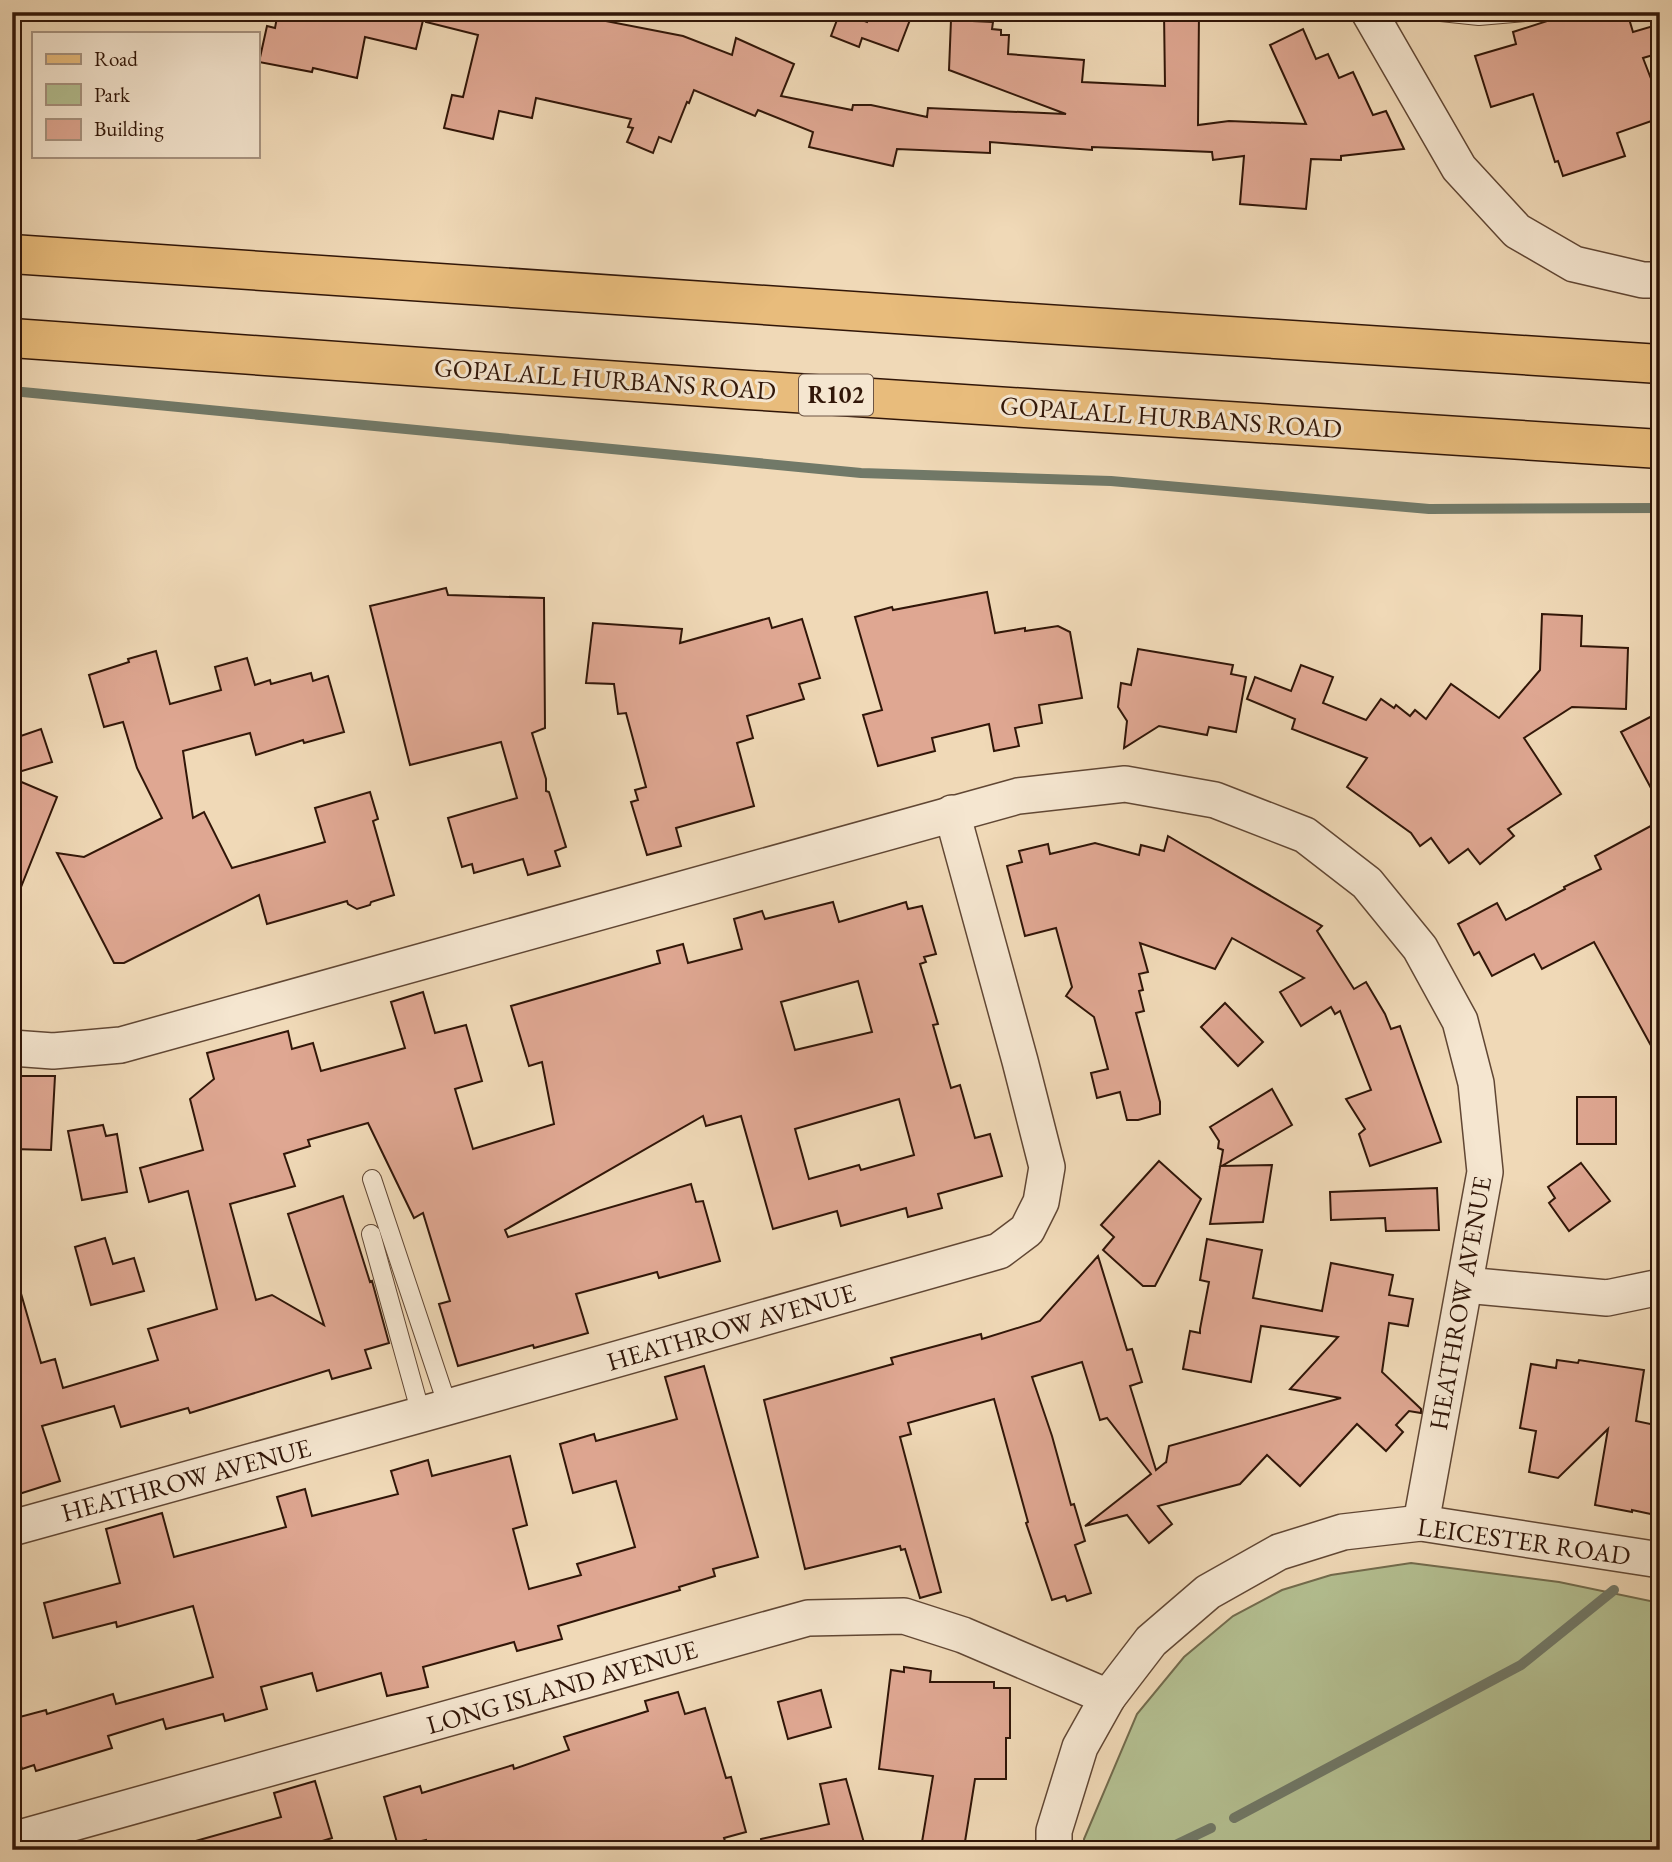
<svg xmlns="http://www.w3.org/2000/svg" width="1672" height="1862" viewBox="0 0 1672 1862" font-family="'EB Garamond',serif">
<style>
.green{fill:#b4c092;stroke:#726b4d;stroke-width:2}
.lines{fill:none;stroke-linecap:round;stroke-linejoin:round}
.stream{stroke:#717968;stroke-width:10}
.building{fill:#dfa792;stroke:#311608;stroke-width:2;fill-rule:evenodd}
.service-casing{stroke:#614734;stroke-width:20}
.minor-casing{stroke:#614734;stroke-width:38}
.primary-casing{stroke:#311608;stroke-width:41}
.service{stroke:#f5e6d0;stroke-width:18}
.minor{stroke:#f5e6d0;stroke-width:35}
.primary{stroke:#e8bc7c;stroke-width:38}
.labels{text-anchor:middle;stroke-width:6;stroke-linejoin:round;paint-order:stroke}
.shield{fill:#f5e6d0;stroke:#6c5444;stroke-width:2}
.shield-label{font-size:24px;font-weight:bold;fill:#311608}
.street-label{font-size:26px;fill:#311608;stroke:#f5e6d0}
</style>
<rect width="100%" height="100%" fill="#f0d9b7"/>
<filter id="stains"><feTurbulence type="fractalNoise" baseFrequency=".00286" numOctaves="4"/><feColorMatrix values="0 0 0 0 .2 0 0 0 0 .09 0 0 0 0 .02 0 0 0 .5 -.17"/></filter>
<radialGradient id="worn" r=".72"><stop offset=".6" stop-color="#630" stop-opacity="0"/><stop offset="1" stop-color="#630" stop-opacity=".3"/></radialGradient>
<polygon class="green" points="1411,1563 1559,1582 1660,1603 1660,1850 1084,1850 1084,1839 1137,1714 1184,1657 1233,1616 1282,1590 1331,1575"/>
<g class="lines">
<g class="stream">
<polyline points="12,391 861,473 1111,481 1429,509 1660,508"/>
<polyline points="1234,1818 1521,1665 1614,1590"/>
<polyline points="1165,1850 1211,1828"/>
</g>
</g>
<g class="building">
<polygon points="278,12 425,12 416,49 365,37 357,78 313,68 312,72 259,62 267,26 275,28"/>
<polygon points="427,12 586,12 585,17 683,36 732,55 736,38 794,64 781,96 852,110 853,105 871,105 927,117 928,108 1066,114 949,70 951,20 993,22 992,29 1001,30 1001,35 1009,35 1008,54 1084,60 1082,82 1165,86 1164,12 1199,12 1198,125 1229,121 1306,124 1270,45 1303,29 1316,59 1328,54 1339,78 1353,72 1373,115 1386,111 1404,149 1341,156 1341,160 1311,159 1306,209 1240,204 1244,156 1213,160 1212,152 1092,147 1092,150 990,142 990,153 897,149 893,166 809,147 813,132 758,110 755,116 694,90 689,103 687,102 671,142 659,137 653,153 627,142 633,128 628,127 631,119 536,98 532,118 499,111 493,139 444,128 452,95 463,97 478,35 426,22"/>
<polygon points="840,12 867,22 870,12 913,12 898,51 862,38 859,47 831,36"/>
<polygon points="1575,12 1627,12 1633,32 1660,24 1660,53 1643,58 1660,102 1660,118 1617,133 1625,156 1563,176 1558,161 1555,162 1533,94 1491,107 1475,56 1516,44 1513,32"/>
<polygon points="446,588 448,595 544,598 545,728 532,733 546,779 546,791 549,792 566,847 555,851 560,866 528,875 523,859 474,873 472,864 462,867 448,818 517,798 501,742 410,765 370,606"/>
<polygon points="987,592 995,633 1025,628 1025,631 1058,626 1070,632 1082,698 1039,705 1042,723 1015,728 1019,746 994,751 989,724 932,738 935,751 878,766 863,715 882,710 855,617 892,607 893,610"/>
<polygon points="1542,614 1582,616 1581,646 1628,648 1626,709 1572,707 1524,738 1561,794 1508,829 1514,836 1480,864 1468,849 1449,863 1431,838 1420,846 1411,833 1347,787 1367,758 1292,729 1295,719 1247,699 1255,677 1291,691 1301,665 1333,677 1323,703 1366,720 1381,699 1394,708 1396,705 1410,716 1415,710 1426,719 1451,684 1499,718 1540,670"/>
<polygon points="769,618 772,628 802,619 820,678 799,684 804,699 747,716 753,738 737,743 754,806 676,828 681,846 647,855 631,802 638,800 635,790 646,787 626,713 618,714 614,684 586,683 593,623 682,629 680,643"/>
<polygon points="1138,649 1233,665 1231,674 1246,677 1236,732 1209,727 1207,735 1159,726 1124,748 1127,721 1118,707 1121,683 1131,685"/>
<polygon points="156,651 170,704 221,690 215,667 247,658 255,685 270,680 271,684 311,673 313,681 328,676 344,732 304,743 303,740 256,755 250,733 183,751 193,818 204,812 232,868 325,842 315,808 370,792 378,819 373,821 394,895 371,902 370,905 357,909 348,904 347,901 267,924 259,895 124,963 114,963 57,853 84,857 162,818 137,768 123,722 104,727 89,675 129,662 128,659"/>
<polygon points="1660,712 1660,805 1621,732"/>
<polygon points="41,729 52,762 12,774 12,739"/>
<polygon points="12,778 57,797 13,907 12,907"/>
<polygon points="1660,821 1660,1062 1594,942 1542,969 1534,954 1492,976 1479,952 1474,955 1458,924 1497,903 1506,920 1565,889 1564,887 1601,869 1595,856"/>
<polygon points="1168,836 1322,926 1317,931 1354,989 1366,982 1385,1014 1391,1029 1400,1026 1441,1142 1370,1166 1359,1134 1365,1129 1346,1099 1371,1090 1340,1011 1335,1014 1331,1007 1301,1026 1280,992 1304,978 1232,938 1215,969 1140,943 1148,972 1139,974 1143,990 1139,991 1144,1011 1136,1013 1160,1102 1160,1114 1138,1120 1127,1120 1120,1092 1097,1098 1091,1073 1108,1069 1094,1017 1066,996 1072,987 1056,928 1025,936 1007,866 1022,862 1019,851 1048,844 1050,854 1095,843 1139,855 1141,845 1164,851"/>
<path d="M 833,902 L 839,922 L 906,902 L 908,909 L 922,906 L 936,954 L 924,957 L 926,962 L 920,964 L 938,1024 L 933,1025 L 951,1088 L 960,1085 L 975,1138 L 990,1134 L 1002,1176 L 938,1194 L 942,1208 L 908,1217 L 906,1208 L 841,1226 L 837,1211 L 773,1229 L 741,1116 L 706,1126 L 703,1116 L 505,1230 L 508,1237 L 691,1184 L 696,1202 L 703,1201 L 720,1261 L 659,1278 L 657,1272 L 576,1294 L 588,1333 L 534,1348 L 533,1345 L 458,1366 L 439,1304 L 450,1301 L 423,1213 L 414,1218 L 368,1123 L 308,1140 L 310,1146 L 284,1154 L 295,1186 L 230,1204 L 256,1300 L 272,1295 L 324,1325 L 288,1214 L 343,1196 L 370,1282 L 372,1281 L 389,1343 L 365,1350 L 371,1368 L 332,1379 L 329,1370 L 190,1413 L 188,1408 L 121,1427 L 114,1406 L 42,1426 L 60,1481 L 19,1494 L 12,1473 L 12,1291 L 20,1290 L 41,1363 L 55,1359 L 63,1388 L 158,1360 L 148,1329 L 217,1309 L 188,1191 L 149,1202 L 140,1168 L 203,1150 L 190,1099 L 214,1079 L 207,1053 L 288,1031 L 292,1049 L 313,1043 L 321,1071 L 405,1048 L 391,1002 L 423,992 L 435,1033 L 466,1025 L 482,1081 L 455,1089 L 473,1149 L 554,1124 L 542,1062 L 529,1066 L 511,1006 L 660,963 L 657,951 L 683,944 L 688,963 L 742,949 L 734,919 L 762,911 L 765,919 ZM 858,981 L 872,1032 L 795,1050 L 781,1002 ZM 899,1099 L 914,1155 L 861,1170 L 859,1165 L 809,1179 L 795,1129 Z"/>
<polygon points="1225,1003 1263,1042 1238,1066 1201,1027"/>
<polygon points="12,1076 55,1076 51,1150 12,1149"/>
<polygon points="1272,1089 1292,1125 1222,1166 1272,1165 1263,1222 1210,1224 1223,1150 1218,1148 1219,1141 1210,1127"/>
<rect x="1577" y="1097" width="39" height="47"/>
<polygon points="103,1125 106,1136 117,1134 127,1192 82,1200 68,1131"/>
<polygon points="1159,1161 1201,1199 1155,1286 1143,1286 1103,1250 1114,1237 1101,1225"/>
<polygon points="1581,1163 1610,1201 1569,1231 1549,1203 1555,1198 1548,1187"/>
<polygon points="1437,1188 1439,1230 1386,1231 1385,1218 1331,1220 1330,1192"/>
<polygon points="105,1238 113,1264 134,1258 144,1291 91,1305 75,1247"/>
<polygon points="1207,1239 1262,1250 1253,1298 1322,1311 1331,1263 1393,1275 1389,1295 1413,1299 1408,1326 1389,1323 1382,1372 1421,1409 1421,1413 1409,1411 1396,1425 1403,1432 1386,1451 1357,1424 1300,1486 1267,1455 1240,1484 1158,1506 1172,1524 1149,1543 1127,1515 1085,1526 1151,1474 1107,1418 1100,1420 1082,1362 1032,1377 1052,1436 1071,1505 1074,1504 1085,1541 1075,1545 1091,1593 1067,1601 1065,1596 1052,1600 1026,1523 1028,1522 994,1399 908,1423 911,1434 900,1437 941,1592 920,1598 905,1549 901,1550 900,1546 805,1569 764,1400 893,1364 891,1358 981,1334 982,1339 1040,1321 1098,1256 1127,1350 1132,1349 1142,1382 1130,1386 1156,1470 1166,1462 1166,1463 1169,1446 1341,1398 1290,1389 1338,1337 1261,1326 1251,1382 1183,1369 1190,1331 1200,1333 1200,1329 1209,1282 1200,1280"/>
<polygon points="1557,1360 1578,1363 1579,1360 1644,1370 1636,1421 1660,1426 1660,1516 1632,1510 1632,1512 1595,1505 1608,1429 1558,1478 1529,1472 1536,1431 1520,1428 1531,1364 1556,1368"/>
<polygon points="704,1366 758,1557 713,1569 715,1576 679,1587 680,1590 558,1626 562,1639 517,1651 514,1642 423,1667 428,1687 387,1696 381,1673 317,1691 312,1673 261,1687 267,1709 225,1721 223,1714 166,1729 163,1719 108,1736 112,1748 36,1771 34,1765 22,1769 12,1738 12,1719 46,1710 47,1714 113,1694 116,1704 213,1677 193,1606 117,1627 116,1622 53,1638 44,1603 120,1583 106,1529 162,1513 174,1557 286,1527 277,1497 305,1489 312,1516 398,1494 391,1471 428,1460 432,1476 510,1456 527,1525 513,1529 529,1589 581,1575 577,1564 635,1547 616,1481 573,1493 560,1444 594,1434 596,1441 677,1419 665,1377"/>
<polygon points="904,1667 931,1671 930,1682 994,1682 994,1688 1010,1688 1010,1738 1006,1738 1006,1779 975,1779 964,1848 922,1842 933,1776 879,1769 891,1670 904,1672"/>
<polygon points="821,1690 831,1727 788,1739 778,1702"/>
<polygon points="678,1692 685,1714 705,1708 726,1778 731,1777 746,1832 724,1838 725,1841 694,1850 427,1850 426,1840 398,1846 384,1797 420,1786 422,1793 513,1765 514,1769 569,1750 564,1737 648,1711 645,1701"/>
<polygon points="846,1779 866,1850 762,1850 761,1839 829,1824 820,1784"/>
<polygon points="315,1781 332,1838 293,1850 193,1850 192,1842 281,1817 274,1793"/>
</g>
<g class="lines">
<g class="service-casing">
<g id="service">
<polyline points="1441,12 1479,16 1525,12"/>
<polyline points="1370,15 1398,12"/>
<polyline points="372,1179 448,1407"/>
<polyline points="371,1234 421,1414"/>
</g>
</g>
<g class="minor-casing">
<g id="minor">
<polyline points="1369,12 1459,168 1517,231 1574,264 1643,280 1660,280"/>
<polyline points="12,1048 53,1051 121,1045 1018,796 1125,784 1215,800 1305,835 1367,883 1420,948 1460,1021 1476,1083 1485,1172 1421,1523"/>
<polyline points="1465,1285 1607,1298 1660,1287"/>
<polyline points="12,1528 448,1407 999,1251 1027,1230 1041,1202 1047,1167 1020,1061 952,813"/>
<polyline points="12,1840 808,1618 904,1616 963,1635 1108,1697"/>
<polyline points="1054,1850 1054,1831 1080,1747 1108,1697 1151,1641 1208,1592 1279,1552 1343,1532 1421,1523 1660,1560"/>
</g>
</g>
<g class="primary-casing">
<g id="primary">
<polyline points="12,254 999,321 1660,364"/>
<polyline points="12,338 748,390 1660,449"/>
</g>
</g>
<use href="#service" class="service"/>
<use href="#minor" class="minor"/>
<use href="#primary" class="primary"/>
</g>
<g class="labels">
<rect class="shield" x="799" y="374.5" width="74" height="41" rx="5"/>
<g class="shield-label">
<text x="836" y="403">R102</text>
</g>
<g class="street-label">
<text transform="translate(605 379) rotate(4)" y="9">GOPALALL HURBANS ROAD</text>
<text transform="translate(1171 417) rotate(4)" y="9">GOPALALL HURBANS ROAD</text>
<text transform="translate(1460 1303) rotate(-80)" y="9">HEATHROW AVENUE</text>
<text transform="translate(731 1327) rotate(-16)" y="9">HEATHROW AVENUE</text>
<text transform="translate(186 1480) rotate(-15)" y="9">HEATHROW AVENUE</text>
<text transform="translate(1524 1541) rotate(8)" y="9">LEICESTER ROAD</text>
<text transform="translate(562 1687) rotate(-16)" y="9">LONG ISLAND AVENUE</text>
</g>
</g>
<rect width="1672" height="1862" fill="none" stroke="#f0d9b7" stroke-width="42"/>
<rect x="14" y="14" width="1644" height="1834" fill="none" stroke="#311608" stroke-width="3.5"/>
<rect x="21" y="21" width="1630" height="1820" fill="none" stroke="#311608" stroke-width="2"/>
<rect x="32" y="32" width="228" height="126" fill="#f5e6d0" stroke="#a79380" stroke-width="2"/>
<rect x="46" y="54" width="35" height="10" fill="#e8bc7c" stroke="#a79380" stroke-width="2"/>
<text x="94" y="66" font-size="21" fill="#311608">Road</text>
<rect x="46" y="84" width="35" height="21" fill="#b4c092" stroke="#a79380" stroke-width="2"/>
<text x="94" y="102" font-size="21" fill="#311608">Park</text>
<rect x="46" y="119" width="35" height="21" fill="#dfa792" stroke="#a79380" stroke-width="2"/>
<text x="94" y="136" font-size="21" fill="#311608">Building</text>
<rect width="100%" height="100%" filter="url(#stains)"/>
<rect width="100%" height="100%" fill="url(#worn)"/>
</svg>
